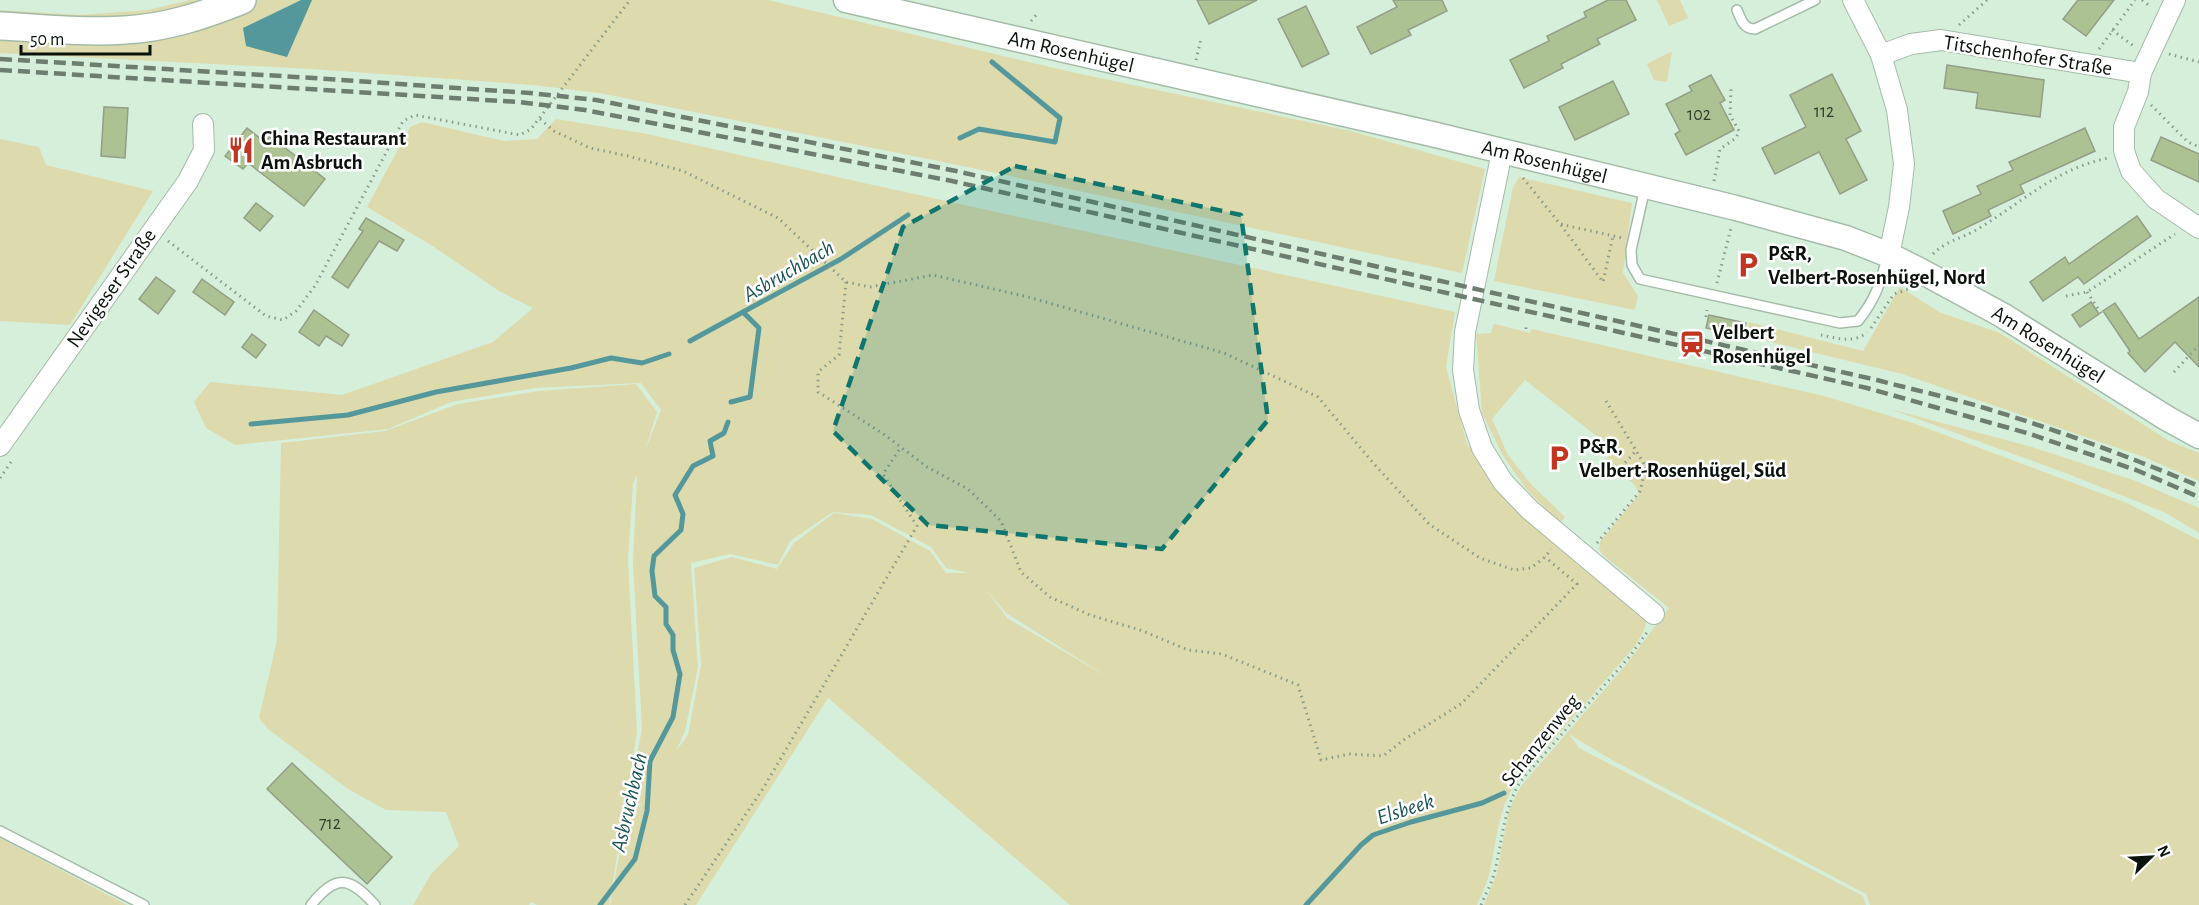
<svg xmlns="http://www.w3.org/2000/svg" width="2199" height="905" viewBox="0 0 2199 905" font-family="'Alegreya Sans',sans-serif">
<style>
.green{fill:#dddaad;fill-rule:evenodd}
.water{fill:#54989c}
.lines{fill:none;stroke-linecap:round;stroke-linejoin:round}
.stream{stroke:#54989c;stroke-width:5}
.building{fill:#adc293;stroke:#939e86;stroke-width:1.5}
.service-casing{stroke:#a3bca8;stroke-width:12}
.minor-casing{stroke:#a3bca8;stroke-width:22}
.tertiary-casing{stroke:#a3bca8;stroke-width:27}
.secondary-casing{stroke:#a3bca8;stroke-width:30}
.path{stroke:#899c8d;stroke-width:3;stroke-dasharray:1.5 4.5;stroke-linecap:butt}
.service{stroke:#fff;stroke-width:9}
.minor{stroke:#fff;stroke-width:20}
.tertiary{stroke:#fff;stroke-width:24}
.secondary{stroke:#fff;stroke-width:27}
.rail{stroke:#6d7e70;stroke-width:4.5;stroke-dasharray:12 6;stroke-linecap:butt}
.marked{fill:#0f766e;fill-opacity:0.2;stroke:#0f766e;stroke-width:4.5;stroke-dasharray:12 8;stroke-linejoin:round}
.labels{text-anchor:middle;stroke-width:5;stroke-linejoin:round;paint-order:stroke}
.number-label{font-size:18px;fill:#323e2d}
.street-label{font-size:21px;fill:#09120b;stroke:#fff}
.poi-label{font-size:21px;font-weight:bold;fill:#09120b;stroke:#fff;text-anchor:start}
.water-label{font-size:22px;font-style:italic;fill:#195457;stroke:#fff}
</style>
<rect width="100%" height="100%" fill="#d6efdb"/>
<g class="green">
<polygon points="190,0 768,0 1071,72 1351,131 1485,169 1462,273 958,165 599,93 533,85 312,69 0,53 0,10 80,15 148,10"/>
<polygon points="1657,0 1680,0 1688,18 1669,26"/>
<polygon points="1672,51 1667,82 1654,80 1647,64"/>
<path d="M 556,119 L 647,134 L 873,185 L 1455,312 L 1446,367 L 1467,444 L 1540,531 L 1646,620 C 1646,630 1640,637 1635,646 L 1515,784 C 1498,810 1497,840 1490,870 C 1488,882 1482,893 1477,905 L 1070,905 L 828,698 L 696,905 L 610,905 L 627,814 L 642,804 L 628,802 L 642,729 L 633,562 L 637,475 L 633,484 L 628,560 L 637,732 L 609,905 L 537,905 L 531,902 L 529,905 L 413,905 L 431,874 L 459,846 L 446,812 L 386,810 L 348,789 L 268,729 L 259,718 L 277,640 L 281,443 L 385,431 L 458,404 L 539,391 L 636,384 L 657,412 L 645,451 L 661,410 L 641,383 L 534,388 L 451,402 L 388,429 L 235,445 L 206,428 L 194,402 L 210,382 L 342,395 L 493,342 L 533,308 L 499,291 L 431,245 L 367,207 L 410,127 L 422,122 L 504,141 L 537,139 ZM 833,512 L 871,515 L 931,547 L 946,568 L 969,573 L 946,573 L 930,551 L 872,519 L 834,513 L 794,543 L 777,569 L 732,557 L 694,568 L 701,665 L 688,735 L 676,751 L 685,731 L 698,667 L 691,563 L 730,554 L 778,565 L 790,541 ZM 986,589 L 1006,613 L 1109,678 L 1007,618 Z"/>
<polygon points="0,139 39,147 46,165 153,191 70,325 0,321"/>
<polygon points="1519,177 1632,203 1623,273 1638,296 1635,310 1494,281 1513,187"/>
<polygon points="1900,287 1939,312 2000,333 2169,441 2199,453 2199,481 2144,457 1902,374 1746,336 1749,322 1863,351"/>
<polygon points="1495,324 1530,333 1532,329 1824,396 1910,422 2127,503 2199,540 2199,905 1870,905 1866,894 1610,759 1569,734 1579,748 1863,896 1866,905 1484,905 1497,873 1509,810 1521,786 1625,666 1669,608 1604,556 1599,549 1600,542 1639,494 1635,485 1605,461 1613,449 1525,380 1492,419 1508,455 1531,484 1565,517 1560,523 1527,490 1503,456 1482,413 1476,334 1491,333 1493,325"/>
<polygon points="1890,409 2032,447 2136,481 2199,508 2199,533 2166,513 2063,472"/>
<polygon points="0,838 127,905 0,905"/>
</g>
<polygon class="water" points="301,0 312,0 287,57 246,46 243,28"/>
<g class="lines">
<g class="stream">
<polyline points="960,138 979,129 1055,142 1060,118 992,62"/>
<polyline points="690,341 743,312"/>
<polyline points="731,402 750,397 759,328 743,312 841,259 908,215"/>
<polyline points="251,424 348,415 436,392 571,368 611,358 642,363 669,354"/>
<polyline points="600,905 635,859 647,811 650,761 673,717 680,674 673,650 673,635 666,624 666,607 655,596 652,571 654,556 681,530 683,514 675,495 693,466 713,456 710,441 724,433 728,422"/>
<polyline points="1306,905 1361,845 1373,835 1411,822 1482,803 1504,793"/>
</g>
</g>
<g class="building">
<polygon points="1197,0 1257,0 1209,24"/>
<polygon points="1393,0 1442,0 1447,11 1408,30 1411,35 1371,54 1357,27 1397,7"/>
<polygon points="1608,0 1626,0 1636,20 1597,39 1600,44 1561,64 1563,68 1524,88 1510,60 1549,41 1547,36 1586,17 1584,12"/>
<polygon points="2078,0 2114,0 2086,36 2063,19"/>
<polygon points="1306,6 1329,54 1302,67 1278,19"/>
<polygon points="1947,65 2044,80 2040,117 1976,108 1978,93 1944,88"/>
<polygon points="1832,74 1861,131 1846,139 1867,180 1840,194 1819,152 1775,174 1762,148 1806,127 1790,95"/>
<polygon points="1711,75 1725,100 1720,103 1734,130 1686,155 1675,134 1680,131 1666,104 1692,91 1689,86"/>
<polygon points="1613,81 1629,114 1575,140 1559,107"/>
<polygon points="104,107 128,108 125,158 101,156"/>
<polygon points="247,128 265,142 270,136 325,179 304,206 248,163 243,169 225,156"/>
<polygon points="2085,128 2095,151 2020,185 2024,193 1988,210 1991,216 1953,234 1943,211 1981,194 1977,186 2013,170 2009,162"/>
<polygon points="2161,137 2199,154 2199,182 2151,160"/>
<polygon points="256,203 273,216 260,231 244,218"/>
<polygon points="2137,216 2151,236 2084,284 2078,277 2043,301 2030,282 2065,257 2069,264"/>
<polygon points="366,218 404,240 397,251 379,241 348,288 332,277 363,231 359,229"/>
<polygon points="156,277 175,291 158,314 139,299"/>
<polygon points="202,279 234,302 225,315 193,292"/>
<polygon points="2199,297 2199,367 2175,342 2145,372 2128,353 2130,351 2103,311 2115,303 2139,339"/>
<polygon points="2091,302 2099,314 2080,327 2072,315"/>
<polygon points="314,310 349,335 342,346 326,336 319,346 299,332"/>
<polygon points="1709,315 1746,323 1743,337 1706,328"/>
<polygon points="252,334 266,345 256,358 242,347"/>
<polygon points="292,763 392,857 367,884 267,789"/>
</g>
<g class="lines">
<g class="service-casing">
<g id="service">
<path d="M 1737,10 C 1741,19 1743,29 1755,29 L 1815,0"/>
<path d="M 1645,188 L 1631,250 L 1632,265 L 1640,279 L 1840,323 L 1858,321 C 1877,297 1880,283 1888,255"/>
<polyline points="0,831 144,905"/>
<path d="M 311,905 C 336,874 349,876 375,905"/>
</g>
</g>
<g class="minor-casing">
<g id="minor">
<polyline points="1853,0 1881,55 1897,110 1904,164 1899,207 1889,255"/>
<polyline points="2175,0 2141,73 2138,92 2124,127 2124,151 2131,171 2156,199 2199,228"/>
<polyline points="1881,55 1911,44 1941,40 2141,73"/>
<polyline points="1502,152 1465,332 1463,370 1469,410 1482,448 1503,482 1530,510 1654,614"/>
<polyline points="0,446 188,181 204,150 203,124"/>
</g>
</g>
<g class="tertiary-casing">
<g id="tertiary">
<path id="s1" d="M 846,0 L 1432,134 L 1736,208 L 1846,238 L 1889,255 L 1921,271 L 2002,315 L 2168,419 L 2199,436"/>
</g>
</g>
<g class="secondary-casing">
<path id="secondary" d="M 0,26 C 42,28 84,33 125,30 C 166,28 205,15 242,0"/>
</g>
<g class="path">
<polyline points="2142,0 2151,7"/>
<polyline points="1031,21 1037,14"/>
<polyline points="1959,25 1987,0"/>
<polyline points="2112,30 2135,47"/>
<polyline points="2099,49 2135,0"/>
<polyline points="2169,54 2199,62"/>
<polyline points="1196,60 1201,39"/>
<polyline points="2151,105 2188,142 2199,147"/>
<polyline points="540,119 554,131 590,148 628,156 683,171 778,218 846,282 870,287 933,275 1028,297 1224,353 1318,397 1374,464 1429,524 1480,558 1514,570 1531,568 1545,557 1551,549"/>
<polyline points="1523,178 1560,224 1622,238"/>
<polyline points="1714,181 1720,149 1736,138 1739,131 1730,115 1731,89"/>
<polyline points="1561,225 1603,282 1613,236"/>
<polyline points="168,241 266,316 283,320 296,311 315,286 403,121 415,115 520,135 531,129 630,0"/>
<path d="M 1933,254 C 1947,240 1961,239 1976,230 C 2022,203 2056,168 2109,158"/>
<polyline points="846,282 839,355 818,372 818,392 885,435 927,467 968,489 1001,521 1021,572 1050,597 1090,615 1143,631 1188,650 1222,654 1298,685 1321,760 1350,754 1383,756 1405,739 1461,704 1577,584 1545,557"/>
<polyline points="1717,283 1731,228"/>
<polyline points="2087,292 2103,316"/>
<polyline points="2066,296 2087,292 2175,234"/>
<polyline points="1706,317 1707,310"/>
<polyline points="1871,328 1894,294 1909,289 1910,287"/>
<polyline points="1526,329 1526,324"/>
<path d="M 1821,335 C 1836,338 1855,344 1867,332"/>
<polyline points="2174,372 2199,345"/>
<polyline points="1613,476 1635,452"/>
<polyline points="0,478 11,462"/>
<polyline points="1597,543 1640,491 1646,467 1606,401"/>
<polyline points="685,905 764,787 917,526 883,474 901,447"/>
<path d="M 1481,905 C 1485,895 1491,885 1494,874 C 1503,841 1502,813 1520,782 L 1630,656 L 1648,631"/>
</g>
<use href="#service" class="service"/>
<use href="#minor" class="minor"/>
<use href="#tertiary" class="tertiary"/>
<use href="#secondary" class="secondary"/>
<g class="rail">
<path d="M 0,59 L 313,78 L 530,93 L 596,100 L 956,171 L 1877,380 C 1914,390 1952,398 1988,409 C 2060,431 2130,457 2199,486"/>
<polyline points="0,70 519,102 585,110 952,181 1867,388 2027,433 2136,470 2199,497"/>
</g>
</g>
<path class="marked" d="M 1015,166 L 1241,215 L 1268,420 L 1162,549 L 928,525 L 833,431 L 903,227 Z"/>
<defs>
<g id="restaurant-bare" transform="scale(2.07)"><path d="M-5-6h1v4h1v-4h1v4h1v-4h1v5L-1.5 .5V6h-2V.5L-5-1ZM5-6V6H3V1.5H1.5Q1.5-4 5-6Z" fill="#c13620" stroke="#fff" stroke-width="2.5" paint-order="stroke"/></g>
<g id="parking-bare" transform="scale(2.07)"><path d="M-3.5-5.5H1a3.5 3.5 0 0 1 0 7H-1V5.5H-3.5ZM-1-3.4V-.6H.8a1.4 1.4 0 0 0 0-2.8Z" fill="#c13620" stroke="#fff" stroke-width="2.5" paint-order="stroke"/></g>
<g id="station-bare" transform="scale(2.07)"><path d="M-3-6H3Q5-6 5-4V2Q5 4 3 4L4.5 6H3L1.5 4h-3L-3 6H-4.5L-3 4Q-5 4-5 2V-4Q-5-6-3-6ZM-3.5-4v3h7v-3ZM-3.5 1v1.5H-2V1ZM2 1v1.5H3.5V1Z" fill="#c13620" stroke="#fff" stroke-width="2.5" paint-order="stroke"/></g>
</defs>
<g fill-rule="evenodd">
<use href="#restaurant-bare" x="241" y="150"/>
<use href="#parking-bare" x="1748" y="265"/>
<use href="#station-bare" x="1692" y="344"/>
<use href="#parking-bare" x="1559" y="458"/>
</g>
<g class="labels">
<g class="number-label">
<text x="1824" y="117">112</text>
<text x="1699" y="120">102</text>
<text x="330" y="829">712</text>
</g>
<g class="street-label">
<text dy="7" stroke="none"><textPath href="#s1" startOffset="231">Am Rosenhügel</textPath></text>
<text transform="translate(2028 55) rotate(9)" y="7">Titschenhofer Straße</text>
<text dy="7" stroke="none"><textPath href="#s1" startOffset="717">Am Rosenhügel</textPath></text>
<text transform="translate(111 288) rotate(-55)" y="7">Nevigeser Straße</text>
<text dy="7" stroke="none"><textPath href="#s1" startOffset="1257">Am Rosenhügel</textPath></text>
<text transform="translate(1540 740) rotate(-51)" y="7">Schanzenweg</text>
</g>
<g class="poi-label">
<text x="261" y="145">China Restaurant<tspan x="261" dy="24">Am Asbruch</tspan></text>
<text x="1768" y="260">P&amp;R,<tspan x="1768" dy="24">Velbert-Rosenhügel, Nord</tspan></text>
<text x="1712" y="339">Velbert<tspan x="1712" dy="24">Rosenhügel</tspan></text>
<text x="1579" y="453">P&amp;R,<tspan x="1579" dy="24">Velbert-Rosenhügel, Süd</tspan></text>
</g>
<g class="water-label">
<text transform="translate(788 270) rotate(-30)" y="8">Asbruchbach</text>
<text transform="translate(628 802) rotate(-77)" y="8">Asbruchbach</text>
<text transform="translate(1405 808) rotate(-18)" y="8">Elsbeek</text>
</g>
</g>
<g transform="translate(2151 857) rotate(66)" stroke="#ffffff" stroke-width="4.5" paint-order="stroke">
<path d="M0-4.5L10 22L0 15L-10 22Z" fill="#09120b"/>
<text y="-9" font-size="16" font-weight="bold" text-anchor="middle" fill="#09120b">N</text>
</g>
<path d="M21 45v9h129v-9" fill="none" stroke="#09120b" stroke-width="3"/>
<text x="30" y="45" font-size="18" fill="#09120b" stroke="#ffffff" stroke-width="4.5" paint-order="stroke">50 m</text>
</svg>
